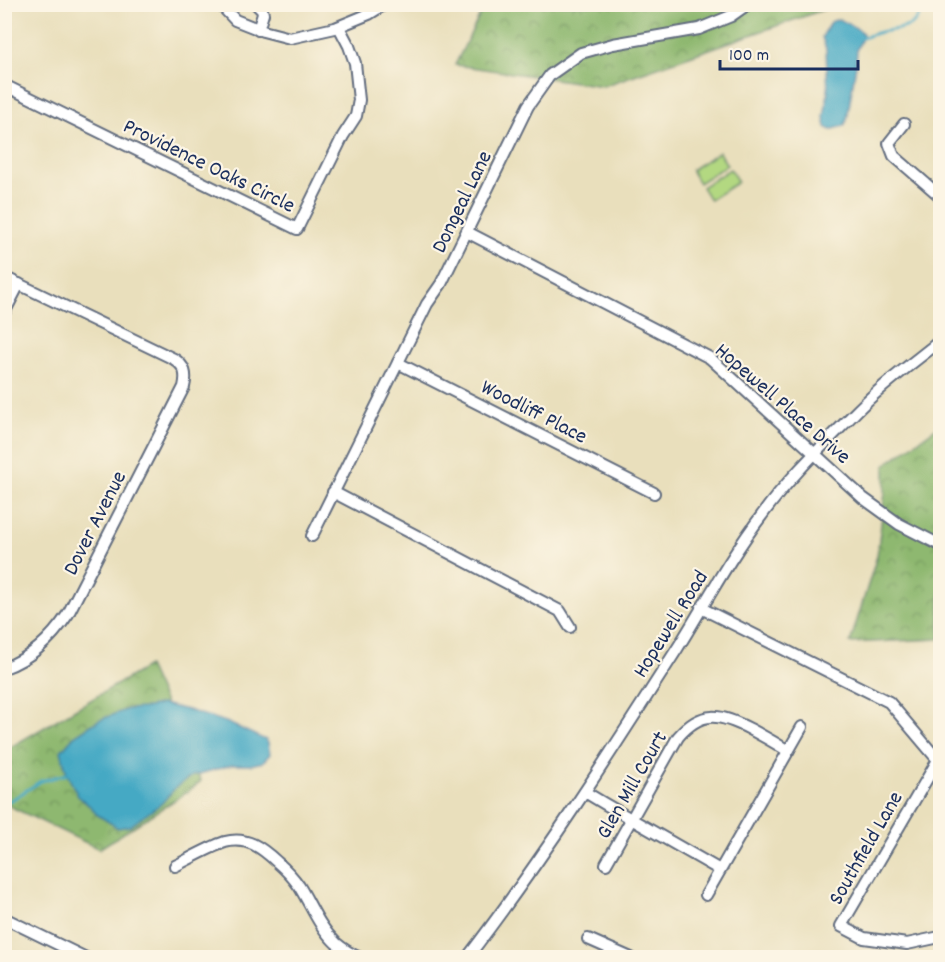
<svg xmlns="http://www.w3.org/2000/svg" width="945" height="962" viewBox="0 0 945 962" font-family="Dekko,sans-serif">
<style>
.forest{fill:url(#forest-crowns);stroke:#547466;stroke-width:1.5}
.pitch{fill:#b3d881;stroke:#678470;stroke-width:1.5}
.water{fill:#44a9c4;stroke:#306c91;stroke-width:1.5}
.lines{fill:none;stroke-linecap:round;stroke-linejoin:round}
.stream{stroke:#44a9c4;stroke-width:3}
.minor-casing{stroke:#636d7f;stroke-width:14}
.minor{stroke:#fff;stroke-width:10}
.labels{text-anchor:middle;stroke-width:4.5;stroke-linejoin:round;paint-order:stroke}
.street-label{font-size:22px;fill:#1b2f5e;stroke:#fcf5e5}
</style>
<defs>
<pattern id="forest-crowns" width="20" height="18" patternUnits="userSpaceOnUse" patternTransform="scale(1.5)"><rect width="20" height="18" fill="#8eb86f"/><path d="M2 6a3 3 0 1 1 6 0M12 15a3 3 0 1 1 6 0" fill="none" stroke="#73965e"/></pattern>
</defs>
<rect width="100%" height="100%" fill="#fcf5e5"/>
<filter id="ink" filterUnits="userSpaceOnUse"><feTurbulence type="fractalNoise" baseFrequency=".0167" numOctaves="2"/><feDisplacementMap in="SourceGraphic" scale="12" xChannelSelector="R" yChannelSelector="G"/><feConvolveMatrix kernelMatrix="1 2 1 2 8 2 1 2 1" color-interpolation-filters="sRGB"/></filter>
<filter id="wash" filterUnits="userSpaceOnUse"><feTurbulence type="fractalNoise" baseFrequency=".008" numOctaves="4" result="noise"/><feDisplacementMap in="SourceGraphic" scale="24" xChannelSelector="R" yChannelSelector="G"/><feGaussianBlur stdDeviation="1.35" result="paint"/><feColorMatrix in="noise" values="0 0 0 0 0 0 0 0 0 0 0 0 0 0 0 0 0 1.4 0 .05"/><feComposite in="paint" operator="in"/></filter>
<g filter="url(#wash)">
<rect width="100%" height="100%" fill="#e9dfbc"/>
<g class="forest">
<polygon points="485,5 837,5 603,86 455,65"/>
<polygon points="940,425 940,639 850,643 877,556 885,492 885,465"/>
<polygon points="148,666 201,781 189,791 99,849 5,804 4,751"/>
</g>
<g class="pitch">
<polygon points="719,152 727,165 699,183 691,170"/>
<polygon points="730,169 738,182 710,200 702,187"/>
</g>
<g class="water">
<polygon points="839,19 860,30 863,34 862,38 857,49 856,65 847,120 844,126 830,130 826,127 824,117 828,93 826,49 822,37 830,22"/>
<polygon points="162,704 188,710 226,722 266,740 268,743 270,754 263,762 250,765 232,765 192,776 176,787 162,803 130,826 118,828 96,814 92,808 78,796 67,774 61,751 74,736 99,720 128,709 145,708"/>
</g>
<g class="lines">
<g class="stream">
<path d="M 862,38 C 870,35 878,32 886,31 C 907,27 917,29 923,4"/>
<polyline points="4,803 13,799 41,781 67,774"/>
</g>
</g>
</g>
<g filter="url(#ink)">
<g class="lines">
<g class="minor-casing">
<g id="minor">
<polyline points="220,4 235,20 263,31 290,38 335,28 369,14 385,4"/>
<polyline points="256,4 262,10 263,14 258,30"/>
<polyline points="4,85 297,229 343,136 356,116 359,100 355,63 349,46 339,27"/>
<polyline points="904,124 889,143 894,156 940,196"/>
<polyline points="467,232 710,358 863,498 899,524 940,545"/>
<path d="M 4,277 L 174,359 C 185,366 187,374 184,387 L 68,614 C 52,638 32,658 4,668"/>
<polyline points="4,313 19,284"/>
<polyline points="398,363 654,493"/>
<polyline points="333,492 560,611 570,627"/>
<polyline points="312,536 427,304 441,284 528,106 550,75 581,53 613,44 699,29 731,16 748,4"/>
<polyline points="701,608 889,702 938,760 940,761"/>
<polyline points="938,760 841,926 864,938 907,944 940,937"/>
<polyline points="585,792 605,804 720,870"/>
<path d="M 606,864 L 678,737 C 702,709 720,714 750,729 C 763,736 776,743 788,751"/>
<path d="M 175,866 C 189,859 210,847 225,842 C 247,836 262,848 277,862 C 285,869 293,877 299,886 C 311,905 319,927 336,943 C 343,949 351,954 360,958"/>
<polyline points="706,895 802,727"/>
<polyline points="4,918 86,958"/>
<polyline points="588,939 631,958"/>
<path d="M 467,958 C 543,859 610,754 677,649 C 705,604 730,557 762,515 C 785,483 813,455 841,427 C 853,415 864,403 877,392 C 897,374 919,358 940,341"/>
</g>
</g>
<use href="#minor" class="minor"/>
</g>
</g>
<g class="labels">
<g class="street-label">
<text transform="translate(210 164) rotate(26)" y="8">Providence Oaks Circle</text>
<text transform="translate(460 201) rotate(-64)" y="8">Dongeal Lane</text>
<text transform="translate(784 402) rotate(41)" y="8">Hopewell Place Drive</text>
<text transform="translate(535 410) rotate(27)" y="8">Woodliff Place</text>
<text transform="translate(93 522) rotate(-63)" y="8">Dover Avenue</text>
<text transform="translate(669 623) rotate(-58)" y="8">Hopewell Road</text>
<text transform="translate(630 784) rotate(-60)" y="8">Glen Mill Court</text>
<text transform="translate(864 847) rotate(-60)" y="8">Southfield Lane</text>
</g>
</g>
<rect width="945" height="962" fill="none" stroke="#fcf5e5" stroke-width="24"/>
<path d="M720 60v9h138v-9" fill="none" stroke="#1b2f5e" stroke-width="3"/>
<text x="729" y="60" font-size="18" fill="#1b2f5e" stroke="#fcf5e5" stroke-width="4.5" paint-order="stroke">100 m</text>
</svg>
